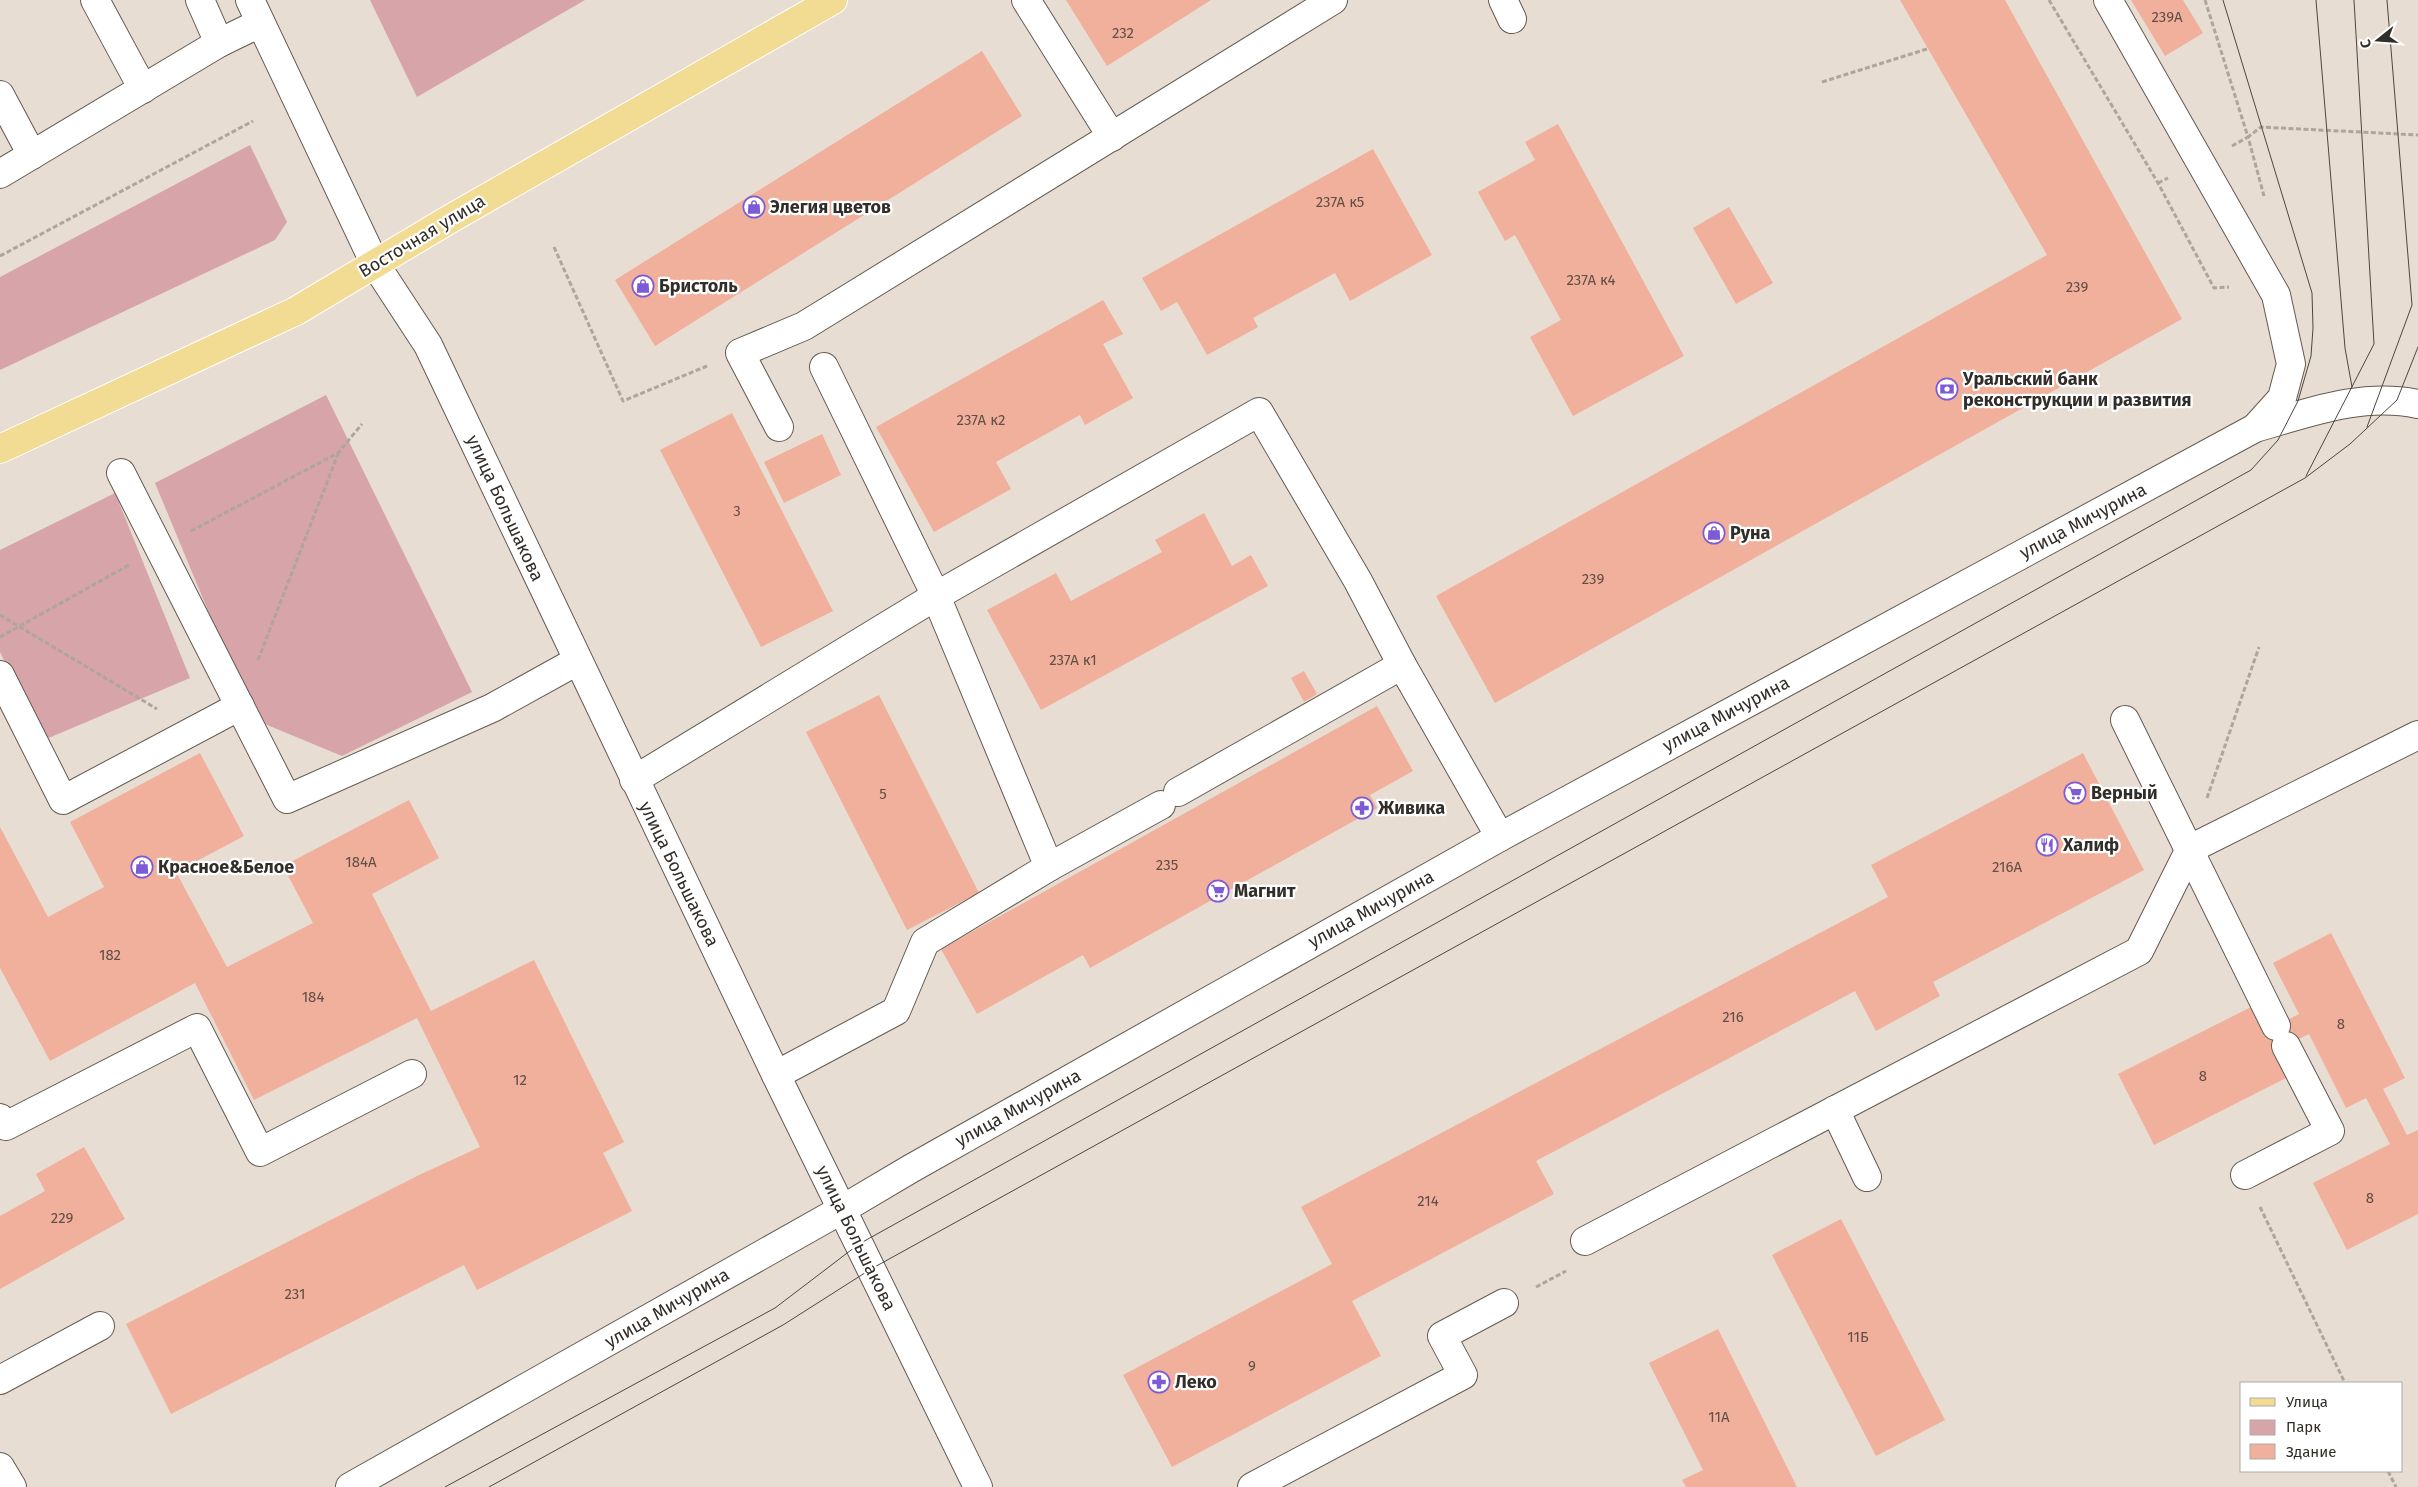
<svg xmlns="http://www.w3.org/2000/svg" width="2418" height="1487" viewBox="0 0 2418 1487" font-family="'Fira Sans',sans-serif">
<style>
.green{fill:#d7a4a9}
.building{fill:#f0b09b}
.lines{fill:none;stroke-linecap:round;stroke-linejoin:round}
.minor-casing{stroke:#635a51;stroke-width:30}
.major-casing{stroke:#fff;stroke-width:30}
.path{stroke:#aea59d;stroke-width:3;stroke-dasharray:5 2.5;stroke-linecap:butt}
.minor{stroke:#fff;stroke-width:28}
.major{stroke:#f2dc94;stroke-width:28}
.tram{stroke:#4c4742;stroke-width:1}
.labels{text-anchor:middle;stroke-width:4.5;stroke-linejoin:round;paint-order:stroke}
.number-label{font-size:15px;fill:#614e46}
.poi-label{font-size:18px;font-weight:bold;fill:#312d29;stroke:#fff;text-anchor:start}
.street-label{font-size:18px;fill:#312d29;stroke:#fff}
</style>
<rect width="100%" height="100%" fill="#e8ddd3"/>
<g class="green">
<polygon points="370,0 585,0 417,97"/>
<polygon points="250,145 287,222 275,240 0,370 0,277"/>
<polygon points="326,395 472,692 342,756 253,719 155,483"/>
<polygon points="115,493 190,678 44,740 0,652 0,550"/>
</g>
<g class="building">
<polygon points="1066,0 1211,0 1107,66"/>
<polygon points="1900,0 2005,0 2182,319 1495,703 1436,596 2047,255"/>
<polygon points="2131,0 2183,0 2203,33 2165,56"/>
<polygon points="982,51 1022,116 655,346 615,280"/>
<polygon points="1558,124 1684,356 1573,416 1530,337 1561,320 1515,235 1505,241 1478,192 1535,160 1525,142"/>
<polygon points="1373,149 1432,255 1350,301 1335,273 1253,318 1258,327 1207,355 1177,302 1161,311 1142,278"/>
<polygon points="1729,207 1773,283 1736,304 1693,228"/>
<polygon points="1103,300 1123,334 1103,344 1133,398 1085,425 1080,415 996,462 1011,489 934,532 876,427"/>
<polygon points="732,413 833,611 761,647 660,450"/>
<polygon points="822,434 841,475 784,503 764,462"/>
<polygon points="1204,513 1232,566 1251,555 1268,586 1041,710 987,610 1056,573 1071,601 1162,552 1155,540"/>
<polygon points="1304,671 1317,694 1304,702 1291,678"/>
<polygon points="879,695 979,893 907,930 806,732"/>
<polygon points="1377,706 1413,771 1370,795 1377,808 1090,968 1083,955 977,1014 941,949"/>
<polygon points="200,753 244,836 176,872 227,967 313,923 283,866 409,800 439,858 372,894 431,1011 534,960 624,1142 603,1153 632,1211 477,1290 464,1265 171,1414 126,1324 419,1175 480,1147 417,1018 254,1100 195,983 50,1061 0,968 0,827 48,917 104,887 70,822"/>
<polygon points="2083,753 2144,870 1933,982 1940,996 1876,1031 1855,991 1536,1161 1554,1194 1352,1301 1381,1356 1172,1467 1123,1375 1332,1264 1301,1207 1888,897 1871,865"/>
<polygon points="2331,933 2405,1078 2383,1089 2407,1135 2418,1130 2418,1214 2347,1250 2313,1183 2390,1144 2366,1098 2346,1108 2309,1034 2275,1051 2288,1077 2154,1145 2118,1074 2253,1006 2266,1031 2299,1014 2273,963"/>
<polygon points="84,1147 125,1219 0,1289 0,1216 45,1191 36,1174"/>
<polygon points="1841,1219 1945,1420 1876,1456 1772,1255"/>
<polygon points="1718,1329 1797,1487 1686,1487 1682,1480 1703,1470 1649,1363"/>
</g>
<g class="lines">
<g class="minor-casing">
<g id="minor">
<polyline points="95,0 143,89"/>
<polyline points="200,0 219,43"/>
<polyline points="250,0 375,264 428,345 776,1075 978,1487"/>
<polyline points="1026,0 1112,137"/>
<polyline points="1503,0 1512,19"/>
<polyline points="2108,0 2276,295 2291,364 2282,398 2255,428"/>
<polyline points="0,95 32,155"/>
<polyline points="0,174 219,43 260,23"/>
<polyline points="779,427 740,353 804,326 1333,0"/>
<polyline points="121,473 287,799 492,708 577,661"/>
<polyline points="0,675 63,800 240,706"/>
<polyline points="2125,720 2276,1026"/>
<polyline points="634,780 936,596 1259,412 1358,581 1402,665 1500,837"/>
<polyline points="1178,792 1402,665"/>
<polyline points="1049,867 1161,805"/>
<polyline points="776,1075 896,1011 925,942 1049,867 936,596 824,367"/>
<polyline points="1835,1110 1867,1177"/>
<polyline points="0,1118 6,1126 197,1028 260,1152 412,1074"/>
<polyline points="2245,1175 2330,1131 2286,1046"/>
<polyline points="1585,1241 2139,951 2190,849 2418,735"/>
<polyline points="0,1380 100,1326"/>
<polyline points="0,1467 12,1487"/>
<path d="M 350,1487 L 841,1210 L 912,1168 L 1500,837 L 2255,428 C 2308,413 2362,392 2418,404"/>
<polyline points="1252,1487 1463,1375 1442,1336 1504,1303"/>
</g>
</g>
<g class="major-casing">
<polyline id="major" points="0,449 296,311 450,219 833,0"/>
</g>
<g class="path">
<polyline points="2049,0 2158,183 2214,288 2229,287"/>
<polyline points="2205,0 2248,137 2261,127 2418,135"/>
<polyline points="1822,82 1927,49"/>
<polyline points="2232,146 2248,137 2264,196"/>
<polyline points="2158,183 2168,178"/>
<polyline points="554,247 623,401 707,366"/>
<polyline points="0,256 253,121"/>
<polyline points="191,531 338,453 362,424"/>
<polyline points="0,615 157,709"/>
<polyline points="0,637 129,565"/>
<polyline points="258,660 338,454"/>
<polyline points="2207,798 2259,647"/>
<polyline points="2260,1207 2345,1383"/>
<polyline points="1536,1287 1566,1271"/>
<polyline points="2388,1471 2396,1487"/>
</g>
<use href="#minor" class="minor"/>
<use href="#major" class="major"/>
<g class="tram">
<polyline points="2316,0 2345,348 2352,387"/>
<polyline points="2367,427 2412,305 2387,0"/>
<polyline points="2306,476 2374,344 2354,0"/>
<polyline points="445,1487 775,1308 859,1244 2251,470 2278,440 2298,401 2311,356 2313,328 2312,293 2223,0"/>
<polyline points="489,1487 783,1325 871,1269 2305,478 2350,444 2397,400 2418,347"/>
</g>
</g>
<defs>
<g id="shop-ring" transform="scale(1.125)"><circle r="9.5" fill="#fff" stroke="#7e5bd6" stroke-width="1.5"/><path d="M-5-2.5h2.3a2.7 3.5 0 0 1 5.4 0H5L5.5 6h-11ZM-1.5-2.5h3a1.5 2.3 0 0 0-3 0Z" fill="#7e5bd6"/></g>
<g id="bank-ring" transform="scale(1.125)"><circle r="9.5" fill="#fff" stroke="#7e5bd6" stroke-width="1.5"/><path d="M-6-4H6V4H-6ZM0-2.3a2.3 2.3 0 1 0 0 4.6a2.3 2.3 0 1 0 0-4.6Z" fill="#7e5bd6"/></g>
<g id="supermarket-ring" transform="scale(1.125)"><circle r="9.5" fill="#fff" stroke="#7e5bd6" stroke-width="1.5"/><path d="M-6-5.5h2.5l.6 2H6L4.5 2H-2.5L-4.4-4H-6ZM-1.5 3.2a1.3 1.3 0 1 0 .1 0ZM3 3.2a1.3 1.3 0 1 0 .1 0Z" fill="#7e5bd6"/></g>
<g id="pharmacy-ring" transform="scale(1.125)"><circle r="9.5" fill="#fff" stroke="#7e5bd6" stroke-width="1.5"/><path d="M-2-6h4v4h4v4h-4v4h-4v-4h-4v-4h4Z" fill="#7e5bd6"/></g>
<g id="restaurant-ring" transform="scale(1.125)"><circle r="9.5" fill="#fff" stroke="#7e5bd6" stroke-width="1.5"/><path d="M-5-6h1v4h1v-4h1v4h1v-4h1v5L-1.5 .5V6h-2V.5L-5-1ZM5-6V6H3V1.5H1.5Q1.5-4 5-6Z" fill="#7e5bd6"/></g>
</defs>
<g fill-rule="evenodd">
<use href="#shop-ring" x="754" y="207"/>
<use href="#shop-ring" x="643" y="286"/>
<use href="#bank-ring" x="1947" y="389"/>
<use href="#shop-ring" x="1714" y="533"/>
<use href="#supermarket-ring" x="2075" y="793"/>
<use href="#pharmacy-ring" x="1362" y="808"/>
<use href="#restaurant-ring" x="2047" y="845"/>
<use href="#shop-ring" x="142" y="867"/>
<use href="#supermarket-ring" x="1218" y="891"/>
<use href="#pharmacy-ring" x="1159" y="1382"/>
</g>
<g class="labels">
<g class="number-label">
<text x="2167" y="22">239А</text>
<text x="1123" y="38">232</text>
<text x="1340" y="207">237А к5</text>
<text x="1591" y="285">237А к4</text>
<text x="2077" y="292">239</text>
<text x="981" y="425">237А к2</text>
<text x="737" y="516">3</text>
<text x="1593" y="584">239</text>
<text x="1073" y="665">237А к1</text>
<text x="883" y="799">5</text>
<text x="361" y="867">184А</text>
<text x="1167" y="870">235</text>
<text x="2007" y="872">216А</text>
<text x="110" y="960">182</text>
<text x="313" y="1002">184</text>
<text x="1733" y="1022">216</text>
<text x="2341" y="1029">8</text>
<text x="2203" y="1081">8</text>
<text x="520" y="1085">12</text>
<text x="2370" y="1203">8</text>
<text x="1428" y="1206">214</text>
<text x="62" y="1223">229</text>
<text x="295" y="1299">231</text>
<text x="1858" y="1342">11Б</text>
<text x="1252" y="1371">9</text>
<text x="1719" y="1422">11А</text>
</g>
<g class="poi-label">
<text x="770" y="213">Элегия цветов</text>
<text x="659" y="292">Бристоль</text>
<text x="1963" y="385">Уральский банк<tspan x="1963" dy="21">реконструкции и развития</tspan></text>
<text x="1730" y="539">Руна</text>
<text x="2091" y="799">Верный</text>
<text x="1378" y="814">Живика</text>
<text x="2063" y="851">Халиф</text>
<text x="158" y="873">Красное&amp;Белое</text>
<text x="1234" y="897">Магнит</text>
<text x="1175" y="1388">Леко</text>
</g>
<g class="street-label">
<text transform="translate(422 236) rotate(-31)" y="6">Восточная улица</text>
<text transform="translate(505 508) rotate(65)" y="6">улица Большакова</text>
<text transform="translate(2083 521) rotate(-28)" y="6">улица Мичурина</text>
<text transform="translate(1726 714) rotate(-28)" y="6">улица Мичурина</text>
<text transform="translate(679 874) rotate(64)" y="6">улица Большакова</text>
<text transform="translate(1371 909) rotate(-29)" y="6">улица Мичурина</text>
<text transform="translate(1018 1108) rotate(-29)" y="6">улица Мичурина</text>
<text transform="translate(856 1238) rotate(64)" y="6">улица Большакова</text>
<text transform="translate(667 1308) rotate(-30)" y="6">улица Мичурина</text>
</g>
</g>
<rect x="2240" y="1382" width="162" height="90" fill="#ffffff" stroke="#adaba9"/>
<rect x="2250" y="1398" width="25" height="8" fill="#f2dc94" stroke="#adaba9"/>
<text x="2286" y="1407" font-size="15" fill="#312d29">Улица</text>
<rect x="2250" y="1420" width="25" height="15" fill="#d7a4a9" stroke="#adaba9"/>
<text x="2286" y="1432" font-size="15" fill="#312d29">Парк</text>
<rect x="2250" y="1444" width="25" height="15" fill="#f0b09b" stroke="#adaba9"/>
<text x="2286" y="1457" font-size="15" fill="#312d29">Здание</text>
<g transform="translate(2378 40) rotate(253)" stroke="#ffffff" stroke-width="4" paint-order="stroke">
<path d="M0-4L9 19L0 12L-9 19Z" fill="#312d29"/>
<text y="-8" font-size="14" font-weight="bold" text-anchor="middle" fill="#312d29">С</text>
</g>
</svg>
